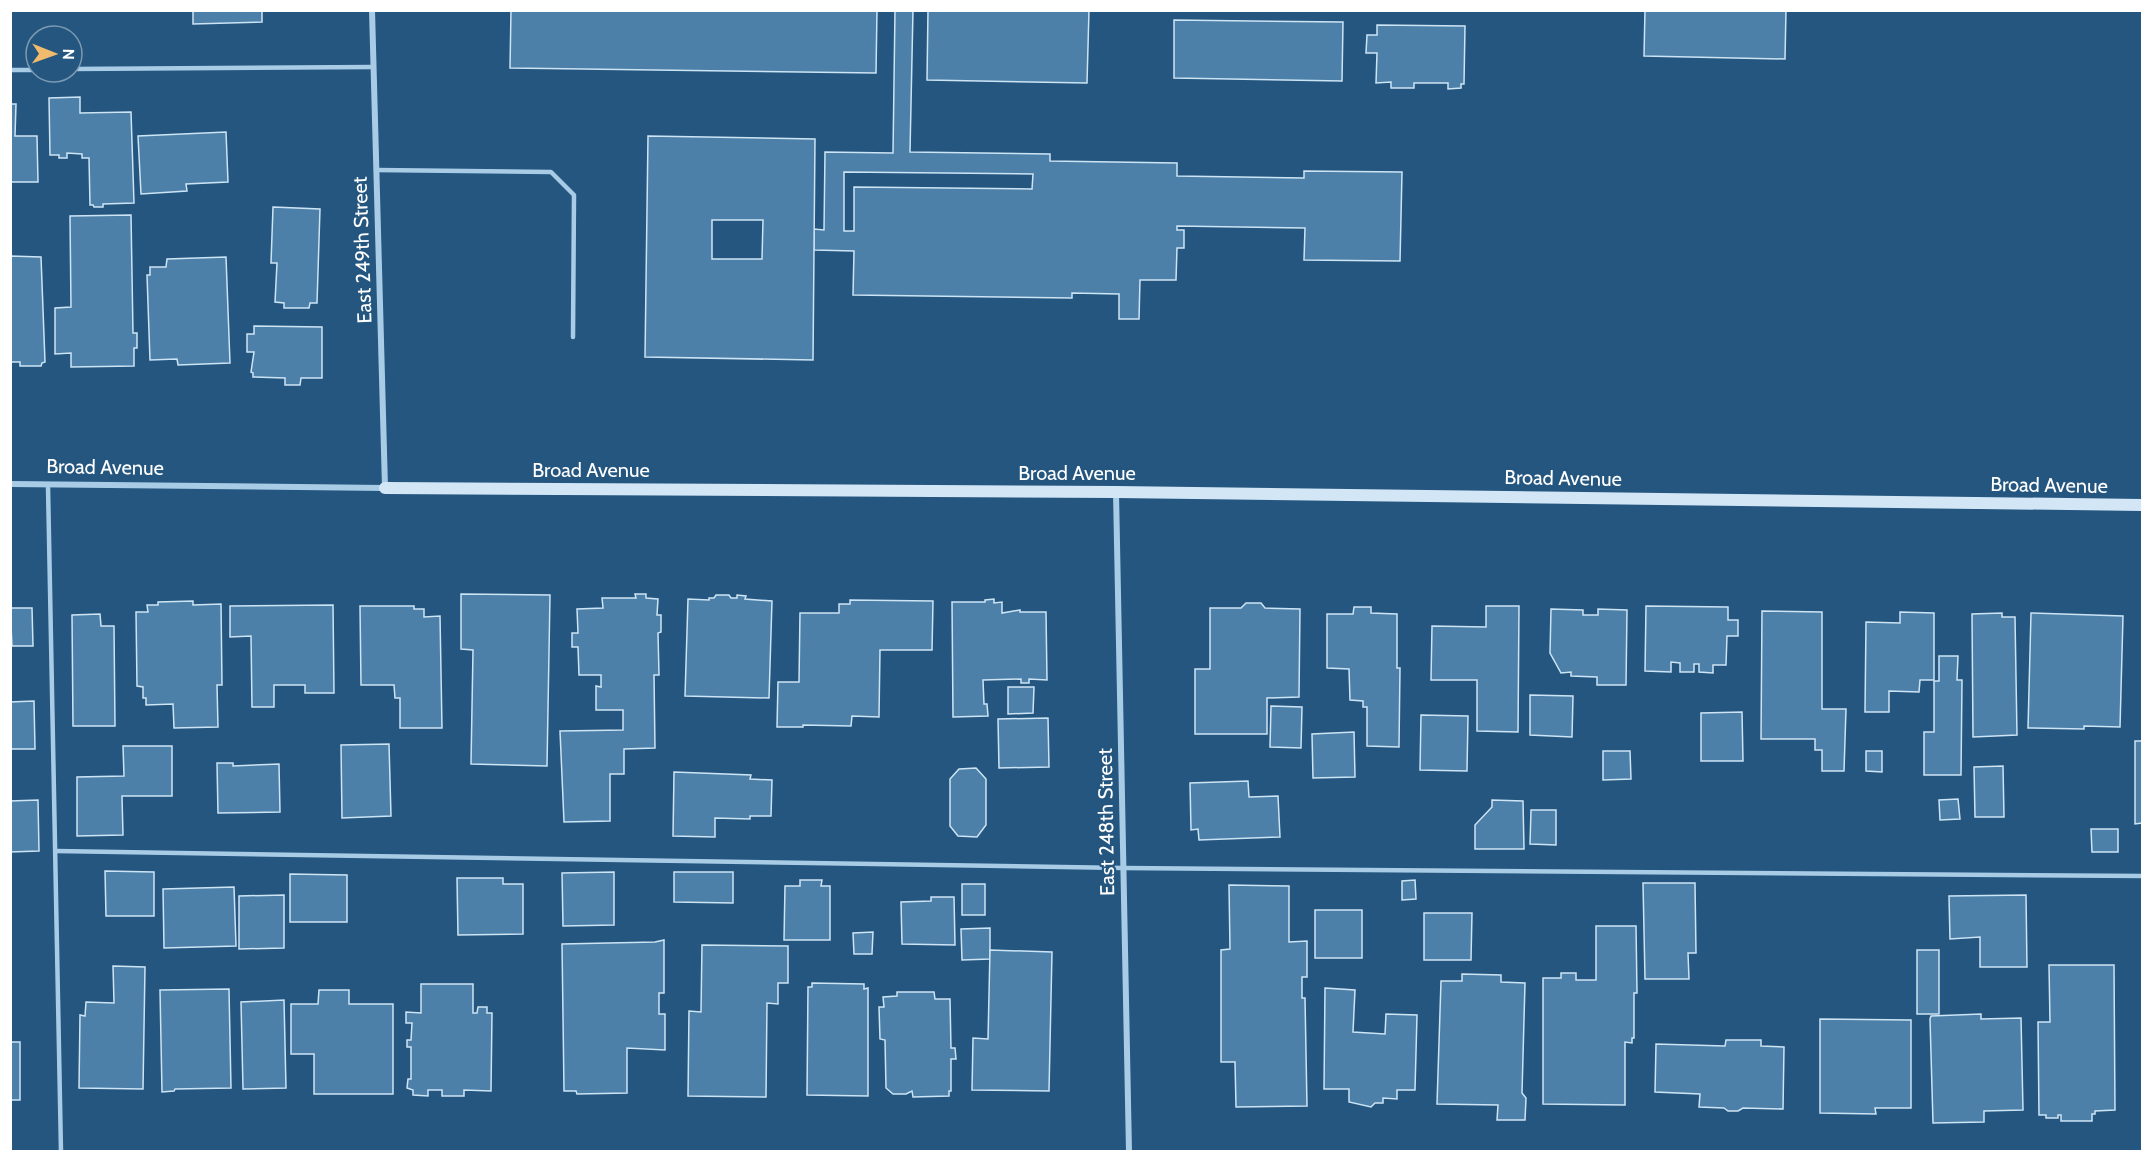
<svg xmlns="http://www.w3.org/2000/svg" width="2153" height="1162" viewBox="0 0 2153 1162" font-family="Cabin,sans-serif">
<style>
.building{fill:#4c80a8;stroke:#cde4f5;stroke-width:1.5;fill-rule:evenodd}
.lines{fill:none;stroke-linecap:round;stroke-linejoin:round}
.lane{stroke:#a9cce6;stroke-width:4.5}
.street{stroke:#a9cce6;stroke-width:6}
.secondary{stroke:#d3e6f6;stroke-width:12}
.labels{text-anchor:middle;stroke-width:4.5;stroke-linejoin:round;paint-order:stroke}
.street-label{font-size:20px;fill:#fff;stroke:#24567f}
</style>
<rect width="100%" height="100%" fill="#24567f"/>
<g class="building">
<polygon points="193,10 262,10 262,22 193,24"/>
<polygon points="511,10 877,10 876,73 510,68"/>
<path d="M 895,10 L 913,10 L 910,152 L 1050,154 L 1050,161 L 1177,163 L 1177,176 L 1304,178 L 1304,171 L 1402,172 L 1400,261 L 1304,260 L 1305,228 L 1177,226 L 1177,230 L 1184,230 L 1184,248 L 1177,248 L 1176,280 L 1140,280 L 1139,319 L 1119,319 L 1119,294 L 1072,293 L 1072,298 L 853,295 L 854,251 L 814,250 L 814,229 L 824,230 L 825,152 L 893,153 ZM 844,172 L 1033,174 L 1032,189 L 854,187 L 854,231 L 844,231 Z"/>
<polygon points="928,10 1089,10 1087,83 927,80"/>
<polygon points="1645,10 1786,10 1785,59 1644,56"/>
<polygon points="1174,20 1343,22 1342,81 1174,78"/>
<polygon points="1377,25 1465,26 1464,84 1461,84 1461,88 1448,89 1448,83 1414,83 1414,88 1391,88 1391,82 1376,83 1377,53 1366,53 1367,35 1377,35"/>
<polygon points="80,97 80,113 131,112 134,203 103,204 103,207 94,207 93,205 90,205 89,158 82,158 82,154 67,153 67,158 59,158 59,155 50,155 49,98"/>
<polygon points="10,104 16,104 15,136 37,136 38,182 10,182"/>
<polygon points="226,132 228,182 186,184 187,191 141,194 138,136"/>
<path d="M 648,136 L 815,139 L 813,360 L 645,357 ZM 712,220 L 763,220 L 762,259 L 712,259 Z"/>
<polygon points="273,207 320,209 317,303 310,303 309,308 284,308 284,303 275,302 277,263 271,263"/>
<polygon points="131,215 133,333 137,333 137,348 134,348 134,366 71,367 71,353 55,354 55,308 71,307 70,216"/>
<polygon points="10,256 41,257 45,362 42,363 41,366 20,366 20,362 10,362"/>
<polygon points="226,257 230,363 178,365 177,359 150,360 147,275 150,275 150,267 166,267 167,259"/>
<polygon points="254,326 322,327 322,378 301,378 300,385 285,385 285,378 253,377 253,373 251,372 254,352 247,352 247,334 254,334"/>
<polygon points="461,594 550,595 547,766 471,764 473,650 461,649"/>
<polygon points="635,594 646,594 646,598 658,599 657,615 661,615 661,632 658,633 659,675 654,675 655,748 624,749 624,774 610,774 610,821 564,822 560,731 623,730 623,710 596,710 596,686 601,687 601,675 579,675 578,647 572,647 572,633 578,633 577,609 603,608 602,598 636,598"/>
<polygon points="716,595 729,595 731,598 737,598 737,595 746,596 745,599 772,601 769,698 685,696 688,599 709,600 709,598 714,598"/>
<polygon points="994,599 994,603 1002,602 1002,613 1020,610 1020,612 1046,612 1047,680 1029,679 1029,683 1021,683 1021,679 983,680 984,704 987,704 988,716 953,717 952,602 985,602 985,600"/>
<polygon points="850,600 933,601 932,650 880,650 879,717 852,716 851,726 803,725 803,727 777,727 778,682 799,682 800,613 839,613 839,604 850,604"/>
<polygon points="193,601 193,605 221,604 222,685 217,685 218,727 174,728 173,704 146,705 146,698 143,698 143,687 137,686 136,612 148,612 147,605 158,605 158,602"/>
<polygon points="1246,603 1261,603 1265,608 1300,609 1299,697 1267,698 1267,734 1195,734 1195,669 1210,669 1210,608 1241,608"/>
<polygon points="333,605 334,693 305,693 305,685 274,685 274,707 252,707 251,636 230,637 230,606"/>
<polygon points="360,606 414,606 414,609 424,609 424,617 440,616 442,728 400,728 400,698 395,698 394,685 361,685"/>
<polygon points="1486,606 1519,606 1518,732 1477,731 1477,680 1431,680 1432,626 1486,627"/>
<polygon points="1646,606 1728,607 1728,620 1738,620 1738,636 1727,636 1726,665 1713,665 1713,673 1699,672 1699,664 1694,664 1694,672 1680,672 1680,663 1671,662 1671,672 1645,671"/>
<polygon points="1354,607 1371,607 1371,613 1397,614 1397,668 1400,668 1399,747 1367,746 1367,707 1363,707 1363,701 1350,700 1349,669 1327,668 1327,614 1353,614"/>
<polygon points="10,608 32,608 33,646 12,646"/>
<polygon points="1551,609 1583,610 1583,615 1598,615 1598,609 1627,610 1626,685 1597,685 1597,677 1571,676 1571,672 1561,673 1550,653"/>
<polygon points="1762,611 1822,612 1822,709 1846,709 1844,771 1822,771 1822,750 1815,750 1815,739 1761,739"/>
<polygon points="1900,612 1934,613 1934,680 1920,680 1919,692 1889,691 1889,712 1865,712 1866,622 1900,623"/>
<polygon points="2002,613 2002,617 2015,617 2017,735 1973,737 1972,614"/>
<polygon points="2031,613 2123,616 2120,727 2084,726 2084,729 2028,728"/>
<polygon points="100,614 101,626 114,626 115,726 73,726 72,615"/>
<polygon points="1939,656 1958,656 1957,680 1962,680 1961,775 1924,775 1924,732 1934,732 1934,681 1939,681"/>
<polygon points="1008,687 1034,687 1033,713 1008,714"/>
<polygon points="1530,695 1573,696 1572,737 1530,735"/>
<polygon points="34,701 35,749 10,749 10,702"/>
<polygon points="1271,706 1302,707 1301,748 1270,747"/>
<polygon points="1742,712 1743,761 1701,761 1701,713"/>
<polygon points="1421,715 1468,716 1467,771 1420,770"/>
<polygon points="1048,718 1049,767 999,768 998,719"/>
<polygon points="1354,732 1355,777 1313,778 1312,734"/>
<polygon points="2135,741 2142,741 2142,823 2135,824"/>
<polygon points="389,744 391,816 342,818 341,745"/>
<polygon points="123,746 172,746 172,796 122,796 123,835 77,836 77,777 124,776"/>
<polygon points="1603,751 1630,751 1631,779 1603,780"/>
<polygon points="1866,751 1882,751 1882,772 1866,771"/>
<polygon points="217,763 233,763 233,766 279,764 280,812 218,813"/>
<polygon points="2003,766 2004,817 1975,817 1974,767"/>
<polygon points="976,768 986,779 986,825 977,837 958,836 950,826 950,779 959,769"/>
<polygon points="674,772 751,775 750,779 772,780 771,816 750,816 750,819 715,818 715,837 673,836"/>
<polygon points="1248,781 1249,797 1278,796 1280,837 1199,840 1198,829 1191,830 1190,783"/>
<polygon points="1958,799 1960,819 1940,820 1939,800"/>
<polygon points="38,800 39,851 10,852 10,801"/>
<polygon points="1492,800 1523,801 1524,849 1475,849 1475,825 1492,807"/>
<polygon points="1531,810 1556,810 1556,845 1530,844"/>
<polygon points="2091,829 2118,829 2118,852 2092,852"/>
<polygon points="105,871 154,872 154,916 106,916"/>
<polygon points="614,872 614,925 563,926 562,873"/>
<polygon points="674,872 733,872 733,903 674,902"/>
<polygon points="290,874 347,875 347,922 290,922"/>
<polygon points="457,878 503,878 503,884 523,884 523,934 458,935"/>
<polygon points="800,880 822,880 821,886 830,886 830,940 784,940 785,886 800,886"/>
<polygon points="1415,880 1416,899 1402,900 1402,881"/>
<polygon points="1643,883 1695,883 1696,953 1688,953 1689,979 1645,979"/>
<rect x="962" y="884" width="23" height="31"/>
<polygon points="1229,885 1289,886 1289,942 1307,941 1307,977 1302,977 1302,998 1305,998 1307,1106 1236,1107 1235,1062 1221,1062 1221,950 1230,949"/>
<polygon points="234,887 236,946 164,948 163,889"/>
<polygon points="284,895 284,948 239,949 239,896"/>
<polygon points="2026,895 2027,967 1980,967 1980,937 1950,939 1949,896"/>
<polygon points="931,897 954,897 955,945 902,944 901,902 931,901"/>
<rect x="1315" y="910" width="47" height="48"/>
<polygon points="1424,913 1472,913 1471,960 1424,960"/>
<polygon points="1596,926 1636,926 1637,993 1634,993 1634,1038 1632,1038 1632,1043 1625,1042 1625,1105 1543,1104 1543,978 1561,978 1561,973 1576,973 1576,980 1596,980"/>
<polygon points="990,928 990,959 962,960 961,929"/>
<polygon points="873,932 872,954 854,954 853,933"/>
<polygon points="664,940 664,993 659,993 659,1014 665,1014 665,1050 627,1048 627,1093 577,1094 576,1091 564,1091 562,944 655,942"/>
<polygon points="702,945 788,946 788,983 778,983 778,1004 767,1003 766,1097 688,1096 689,1011 701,1012"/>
<polygon points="990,950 1052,952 1049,1091 972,1090 973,1038 988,1039"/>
<rect x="1917" y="950" width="22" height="64"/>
<polygon points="2049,965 2114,965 2115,1110 2095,1111 2095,1114 2092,1114 2092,1121 2061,1121 2061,1115 2058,1115 2058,1118 2046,1118 2046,1115 2039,1115 2038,1022 2050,1022"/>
<polygon points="113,966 145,967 143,1089 79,1088 80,1015 85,1016 86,1002 114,1003"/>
<polygon points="1462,974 1501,975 1501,982 1525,983 1522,1093 1526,1098 1525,1120 1497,1120 1498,1105 1437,1104 1441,981 1462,981"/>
<polygon points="812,983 864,984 864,989 868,988 868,1096 807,1095 808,987 812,987"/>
<polygon points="421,984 473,984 473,1013 477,1013 478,1007 487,1007 487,1013 492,1013 491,1091 464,1090 464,1096 442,1096 442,1090 428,1090 428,1096 413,1095 413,1090 407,1088 408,1079 411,1079 411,1047 407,1047 407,1040 411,1040 412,1023 406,1023 406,1012 421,1013"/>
<polygon points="1325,988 1355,990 1353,1032 1385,1034 1386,1014 1417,1015 1415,1090 1397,1090 1397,1099 1383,1098 1383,1103 1375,1103 1371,1107 1349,1102 1349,1089 1324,1089"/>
<polygon points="229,989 231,1088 175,1089 174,1091 162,1092 160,990"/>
<polygon points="319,990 349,990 349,1004 393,1004 393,1094 314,1094 314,1054 291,1054 291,1004 318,1004"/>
<polygon points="897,992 934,992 935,999 950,999 951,1048 955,1048 956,1059 951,1059 951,1091 949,1091 949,1096 913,1097 912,1091 906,1094 893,1094 886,1088 885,1040 880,1039 879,1007 884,1007 883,997 897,996"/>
<polygon points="284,1000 286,1088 243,1089 241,1002"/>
<polygon points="1981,1014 1981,1019 2021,1018 2023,1110 1984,1111 1984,1122 1933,1123 1930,1019 1931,1016"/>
<polygon points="1820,1019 1911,1020 1911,1108 1875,1108 1876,1114 1820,1113"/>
<polygon points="1726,1040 1761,1040 1761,1046 1784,1047 1783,1109 1743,1108 1738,1111 1728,1111 1724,1108 1699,1107 1700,1094 1655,1092 1656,1044 1725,1046"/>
<rect x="10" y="1042" width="10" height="58"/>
</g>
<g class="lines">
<g class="lane">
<polyline points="72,69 373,67"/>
<polyline points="10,70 36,70"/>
<polyline points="376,170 551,172 574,195 573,337"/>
<polyline points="48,486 61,1152"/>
<polyline points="56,851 1123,868 2142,876"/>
</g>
<g class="street">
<polyline points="10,484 385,488 372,10"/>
<polyline points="1116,492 1129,1152"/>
</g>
<polyline class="secondary" points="385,488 1116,492 2142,505"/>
</g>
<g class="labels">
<g class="street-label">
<text transform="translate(362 250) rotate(-92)" y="7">East 249th Street</text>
<text transform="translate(105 467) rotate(1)" y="7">Broad Avenue</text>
<text x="591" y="477">Broad Avenue</text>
<text x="1077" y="480">Broad Avenue</text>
<text transform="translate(1563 478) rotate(1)" y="7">Broad Avenue</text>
<text transform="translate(2049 485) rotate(1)" y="7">Broad Avenue</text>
<text transform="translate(1106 822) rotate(-91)" y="7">East 248th Street</text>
</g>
</g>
<rect width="2153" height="1162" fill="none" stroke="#ffffff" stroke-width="24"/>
<g transform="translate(54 54) rotate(91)"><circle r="28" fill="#24567f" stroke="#7c9ab2" stroke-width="1.5"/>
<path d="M0-4.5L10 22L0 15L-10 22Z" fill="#f1bb6d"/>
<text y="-9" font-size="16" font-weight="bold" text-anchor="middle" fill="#ffffff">N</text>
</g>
</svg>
